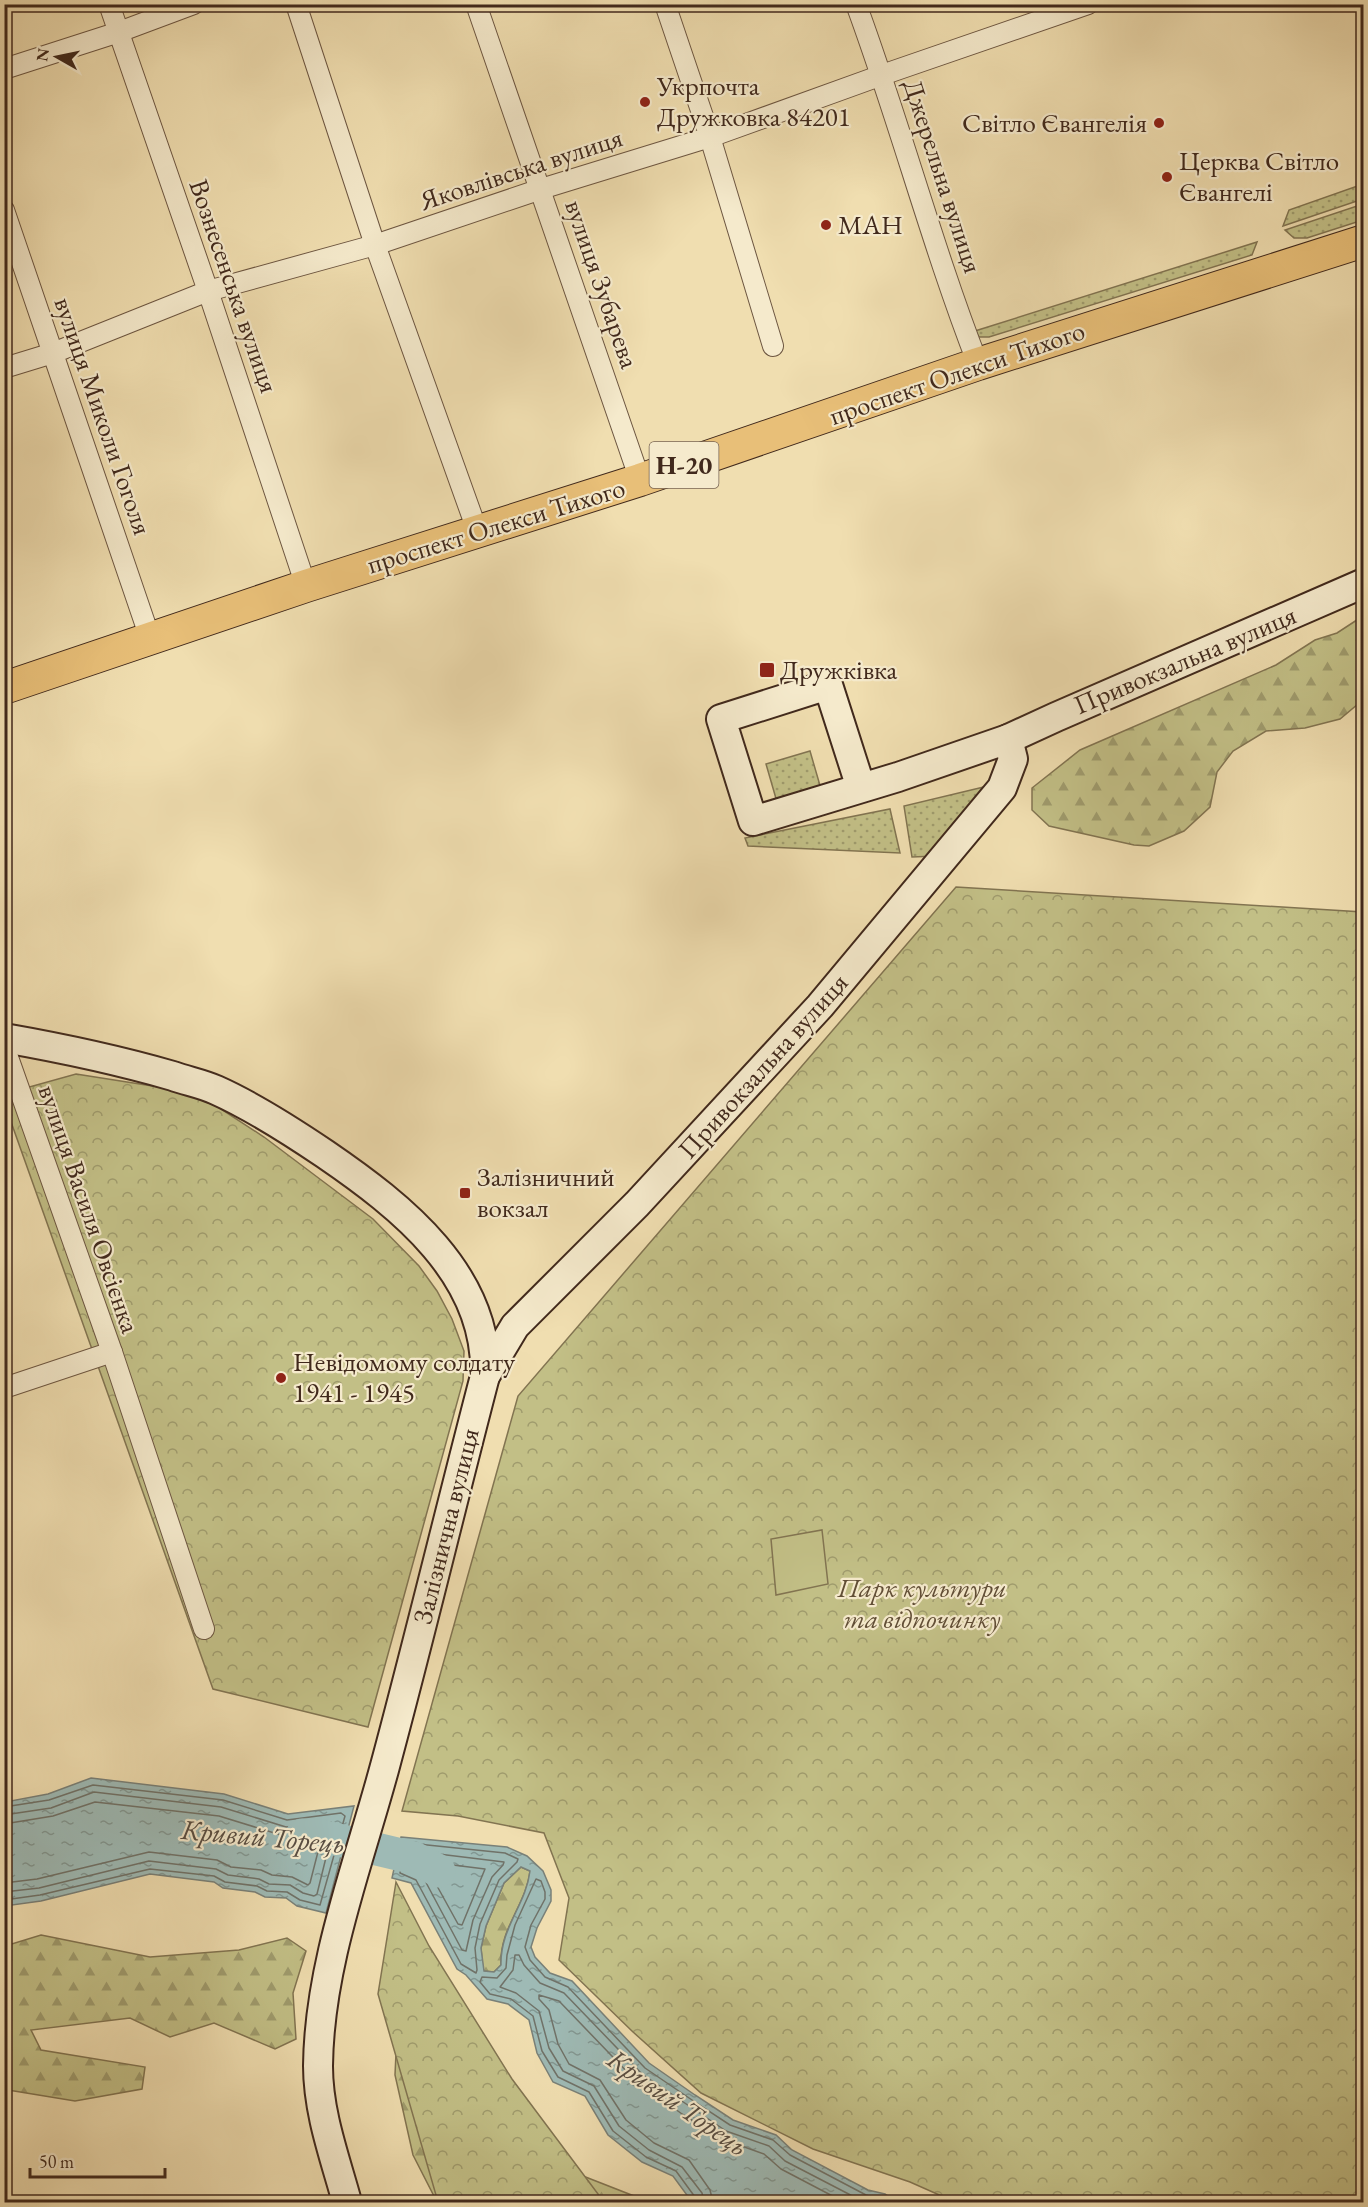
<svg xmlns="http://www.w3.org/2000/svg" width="1368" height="2207" viewBox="0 0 1368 2207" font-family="'EB Garamond',serif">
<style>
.grass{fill:url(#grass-dots);stroke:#827451;stroke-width:1.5}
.forest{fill:url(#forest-firs);stroke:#827451;stroke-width:1.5}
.park{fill:url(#park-crowns);stroke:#827451;stroke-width:1.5}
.pitch{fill:#c2bf86;stroke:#827451;stroke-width:1.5}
.water{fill:url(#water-ripples);stroke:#798078;stroke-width:1.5;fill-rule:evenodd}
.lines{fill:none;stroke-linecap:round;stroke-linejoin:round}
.shore{stroke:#707268;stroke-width:1.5}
.river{stroke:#9ebab5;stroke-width:33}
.street-casing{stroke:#6d5641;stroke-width:22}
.secondary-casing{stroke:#41291c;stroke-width:32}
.primary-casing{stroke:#41291c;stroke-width:34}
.street{stroke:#f5eacc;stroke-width:20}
.secondary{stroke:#f5eacc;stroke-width:28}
.primary{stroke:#e8bf78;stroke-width:32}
.poi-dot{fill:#8f2418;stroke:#f5eacc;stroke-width:2}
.labels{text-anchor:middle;stroke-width:4.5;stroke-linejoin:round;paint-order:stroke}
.shield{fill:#f5eacc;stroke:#776351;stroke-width:1.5}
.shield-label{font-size:26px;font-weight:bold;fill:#41291c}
.poi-label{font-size:27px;fill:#41291c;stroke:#f5eacc;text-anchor:start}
.street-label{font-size:27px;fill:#41291c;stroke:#f5eacc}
.park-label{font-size:27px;font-style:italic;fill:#614e36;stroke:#f5eacc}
.water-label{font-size:28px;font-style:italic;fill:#584d42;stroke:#f5eacc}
</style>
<defs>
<pattern id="grass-dots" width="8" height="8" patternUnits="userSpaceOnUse" patternTransform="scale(1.5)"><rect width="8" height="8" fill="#c2bf86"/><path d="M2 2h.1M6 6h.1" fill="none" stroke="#9f9b6d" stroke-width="1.8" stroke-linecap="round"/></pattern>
<pattern id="forest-firs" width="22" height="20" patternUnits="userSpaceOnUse" patternTransform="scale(1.5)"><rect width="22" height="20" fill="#c2bf86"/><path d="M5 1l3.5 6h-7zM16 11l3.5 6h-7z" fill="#9f9b6d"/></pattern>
<pattern id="park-crowns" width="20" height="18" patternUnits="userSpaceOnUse" patternTransform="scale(1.5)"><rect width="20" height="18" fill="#c2bf86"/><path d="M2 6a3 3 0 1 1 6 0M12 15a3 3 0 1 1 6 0" fill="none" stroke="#9f9b6d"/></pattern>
<pattern id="water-ripples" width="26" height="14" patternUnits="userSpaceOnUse" patternTransform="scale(1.5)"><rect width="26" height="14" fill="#9ebab5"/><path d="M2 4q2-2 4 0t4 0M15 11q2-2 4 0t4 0" fill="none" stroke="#829792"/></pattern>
</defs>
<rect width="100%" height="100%" fill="#f0deb0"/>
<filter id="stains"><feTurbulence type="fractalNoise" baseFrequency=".00333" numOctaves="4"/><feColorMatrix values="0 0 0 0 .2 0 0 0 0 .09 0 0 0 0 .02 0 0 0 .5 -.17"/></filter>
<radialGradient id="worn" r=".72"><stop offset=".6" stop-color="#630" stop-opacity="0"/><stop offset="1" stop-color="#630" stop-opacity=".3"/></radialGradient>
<g class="grass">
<polygon points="1363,184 1363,199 1283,226 1289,210"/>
<polygon points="1363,204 1363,220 1307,238 1294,238 1285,230"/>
<polygon points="1257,242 1252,255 989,337 979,337 975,331"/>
<polygon points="810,751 821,789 777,802 766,764"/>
<polygon points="992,785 937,856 912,857 904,806"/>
<polygon points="890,809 900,853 748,846 745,838"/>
</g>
<g class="forest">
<polygon points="1363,616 1364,699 1340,719 1305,728 1266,731 1233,751 1217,772 1210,807 1184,831 1149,846 1134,845 1049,826 1032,810 1032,788 1080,750 1276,665 1315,640 1337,633"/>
<path d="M 521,1867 L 530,1871 C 526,1905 499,1929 501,1965 L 494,1972 L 483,1971 L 481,1948 L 486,1926 L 504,1883 Z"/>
<polygon points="41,1935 150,1957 239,1950 287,1938 306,1951 293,1993 296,2039 275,2049 214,2023 170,2037 130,2018 31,2030 41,2050 145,2067 142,2089 75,2101 8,2090 4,2089 5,1946"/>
<polygon points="396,2053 458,2202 437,2202 413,2155 395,2075"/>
<polygon points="583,2176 634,2196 639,2202 597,2202"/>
</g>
<g class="park">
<polygon points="956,887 1363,912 1363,2202 955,2202 910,2182 813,2149 701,2093 633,2032 559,1960 569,1898 544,1833 458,1816 402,1811 518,1396"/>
<polygon points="76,1074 178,1090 218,1107 264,1137 373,1219 419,1266 437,1291 452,1319 464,1351 463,1381 368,1727 213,1689 5,1105 4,1094"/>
<polygon points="396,1882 429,1946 512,2079 604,2202 438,2202 378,1994"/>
</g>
<polygon class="pitch" points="822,1530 828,1584 776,1595 771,1539"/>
<g class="water">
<polygon points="91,1778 224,1794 288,1814 354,1806 326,1913 297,1906 286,1898 265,1897 255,1892 223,1888 214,1882 150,1874 41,1901 5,1906 5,1802 48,1794"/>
<path d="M 401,1837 L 507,1847 L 527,1856 L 543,1871 L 551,1890 L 551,1901 L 537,1928 L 531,1947 L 535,1957 L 550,1973 L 572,1981 L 649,2063 L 695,2095 L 733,2120 L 776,2135 L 792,2150 L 868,2190 L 885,2194 L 896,2202 L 692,2202 L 673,2176 L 642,2162 L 608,2135 L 585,2096 L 553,2082 L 537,2053 L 529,2020 L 508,2004 L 487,1999 L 466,1975 L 457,1969 L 411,1883 L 392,1878 ZM 521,1867 L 530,1871 C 526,1905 500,1928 501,1965 L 494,1972 L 484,1971 L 481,1948 L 486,1926 L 504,1883 Z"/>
</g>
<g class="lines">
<g class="shore">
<polyline points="4,1807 49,1800 93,1785 223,1800 287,1820 341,1813 345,1816 320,1905 300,1900 287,1892 267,1891 257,1886 225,1882 214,1876 150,1869 40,1895 4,1900"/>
<polyline points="4,1815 51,1808 94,1792 221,1807 286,1827 331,1822 334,1825 317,1894 314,1896 303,1893 290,1885 269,1884 259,1879 228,1875 216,1869 149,1861 39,1888 4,1892"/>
<polyline points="4,1824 53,1816 95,1802 219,1816 284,1836 319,1833 322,1836 310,1883 308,1885 292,1877 272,1875 261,1870 231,1867 217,1860 149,1852 37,1879 4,1883"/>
<polygon points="408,1843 505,1853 518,1859 517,1862 499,1880 480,1924 475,1948 477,1970 476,1973 461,1964 416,1880 400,1873 405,1845"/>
<polygon points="414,1851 504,1862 503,1865 492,1877 473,1920 466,1951 462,1950 422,1875 409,1867 411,1853"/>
<polygon points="429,1862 485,1869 462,1925 458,1924 426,1866 426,1863"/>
<polyline points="696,2202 695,2197 676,2171 646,2157 613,2131 589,2092 558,2077 542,2051 533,2016 511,1999 490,1994 480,1982 482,1977 497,1978 506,1968 507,1955 515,1925 536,1879 541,1881 545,1892 545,1899 531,1925 525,1947 530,1960 545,1977 568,1987 645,2068 692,2100 730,2125 773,2140 790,2155 866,2195 886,2202"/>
<polyline points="704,2202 702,2193 682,2167 649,2150 619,2126 594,2086 563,2071 549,2048 539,2011 516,1993 500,1987 513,1970 515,1955 519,1955 524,1965 540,1983 564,1993 642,2074 726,2131 769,2146 785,2161 864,2202"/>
<polyline points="713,2202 710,2190 689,2160 654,2143 626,2120 600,2080 569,2064 558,2044 549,2010 539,1999 539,1995 559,2001 634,2079 682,2114 722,2139 764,2154 781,2169 844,2202"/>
</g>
<polyline class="river" points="302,1835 322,1836 414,1858 439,1871"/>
<g class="street-casing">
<g id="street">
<polyline points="109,4 208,291 306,586"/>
<polyline points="296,4 375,245 477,530"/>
<polyline points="476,4 640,480"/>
<polyline points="665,4 710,137 773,346"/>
<path d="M 856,4 C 900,123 932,246 978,364"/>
<polyline points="4,69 119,32 194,4"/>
<polyline points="4,210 150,638"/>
<polyline points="4,368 53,353 208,291 375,245 541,189 710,137 882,75 1088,4"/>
<polyline points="4,1046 112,1352 4,1388"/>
<polyline points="112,1352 204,1629"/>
</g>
</g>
<g class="secondary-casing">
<g id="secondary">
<polyline points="1008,739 1056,717 1364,583"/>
<path d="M 4,1038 C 61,1048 118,1060 173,1076 C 187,1081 203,1084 216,1090 C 254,1107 291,1131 325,1154 C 401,1206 489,1275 485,1376 C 451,1506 420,1636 385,1766 C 359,1863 319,1964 318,2066 C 318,2113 335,2158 347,2202"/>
<polyline points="485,1376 515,1326 637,1204 820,1006 1002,788 1013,759 1008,739 898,777 753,821 721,719 828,685 861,788"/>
</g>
</g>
<g class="primary-casing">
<polyline id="primary" points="4,688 306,586 640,480 978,364 1364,241"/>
</g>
<use href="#street" class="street"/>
<use href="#secondary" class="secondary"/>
<use href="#primary" class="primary"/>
</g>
<g class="poi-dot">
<circle cx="645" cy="102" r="6"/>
<circle cx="1159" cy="123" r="6"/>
<circle cx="1167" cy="177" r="6"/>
<circle cx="826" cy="225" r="6"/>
<rect x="759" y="662" width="16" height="16" rx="3"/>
<rect x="459" y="1187" width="12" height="12" rx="3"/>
<circle cx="281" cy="1378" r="6"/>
</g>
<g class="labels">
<rect class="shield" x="649.5" y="442" width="69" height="46" rx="4.5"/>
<g class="shield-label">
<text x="684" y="474">Н-20</text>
</g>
<g class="poi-label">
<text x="657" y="95">Укрпочта<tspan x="657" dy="31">Дружковка 84201</tspan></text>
<text x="1147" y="132" text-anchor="end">Світло Євангелія</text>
<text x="1179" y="170">Церква Світло<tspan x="1179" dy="31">Євангелі</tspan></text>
<text x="838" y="234">МАН</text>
<text x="780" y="679">Дружківка</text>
<text x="477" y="1186">Залізничний<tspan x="477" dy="31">вокзал</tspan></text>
<text x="293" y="1371">Невідомому солдату<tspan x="293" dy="31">1941 - 1945</tspan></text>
</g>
<g class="street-label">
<text transform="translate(521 169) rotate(-18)" y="9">Яковлівська вулиця</text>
<text transform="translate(943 176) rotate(72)" y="9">Джерельна вулиця</text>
<text transform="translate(602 284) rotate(71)" y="9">вулиця Зубарева</text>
<text transform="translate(234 286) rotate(71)" y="9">Вознесенська вулиця</text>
<text transform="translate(957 373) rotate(-19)" y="9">проспект Олекси Тихого</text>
<text transform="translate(103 416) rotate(71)" y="9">вулиця Миколи Гоголя</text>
<text transform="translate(496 526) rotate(-17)" y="9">проспект Олекси Тихого</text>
<text transform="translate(1185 660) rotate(-23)" y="9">Привокзальна вулиця</text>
<text transform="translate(763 1066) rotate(-48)" y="9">Привокзальна вулиця</text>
<text transform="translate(89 1209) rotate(71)" y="9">вулиця Василя Овсієнка</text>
<text transform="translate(446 1526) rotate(-76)" y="9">Залізнична вулиця</text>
</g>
<g class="park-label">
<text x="922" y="1597">Парк культури<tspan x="922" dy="31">та відпочинку</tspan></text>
</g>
<g class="water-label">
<text transform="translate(263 1836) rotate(5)" y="10">Кривий Торець</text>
<text transform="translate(678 2102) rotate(35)" y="10">Кривий Торець</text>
</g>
</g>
<rect width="1368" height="2207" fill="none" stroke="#f0deb0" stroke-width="24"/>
<rect x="6" y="6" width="1356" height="2195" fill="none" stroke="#41291c" stroke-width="3"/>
<rect x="12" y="12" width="1344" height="2183" fill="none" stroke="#41291c" stroke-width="1.5"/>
<g transform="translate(57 57) rotate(279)" stroke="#f5eacc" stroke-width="4.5" paint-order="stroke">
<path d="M0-4.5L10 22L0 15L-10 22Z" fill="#41291c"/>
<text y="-9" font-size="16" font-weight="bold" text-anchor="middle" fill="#41291c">N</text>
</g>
<path d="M30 2168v9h135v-9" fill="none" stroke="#41291c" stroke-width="3"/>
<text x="39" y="2168" font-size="18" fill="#41291c" stroke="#f5eacc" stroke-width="4.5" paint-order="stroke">50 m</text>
<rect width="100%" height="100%" filter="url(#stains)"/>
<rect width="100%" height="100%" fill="url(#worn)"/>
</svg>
